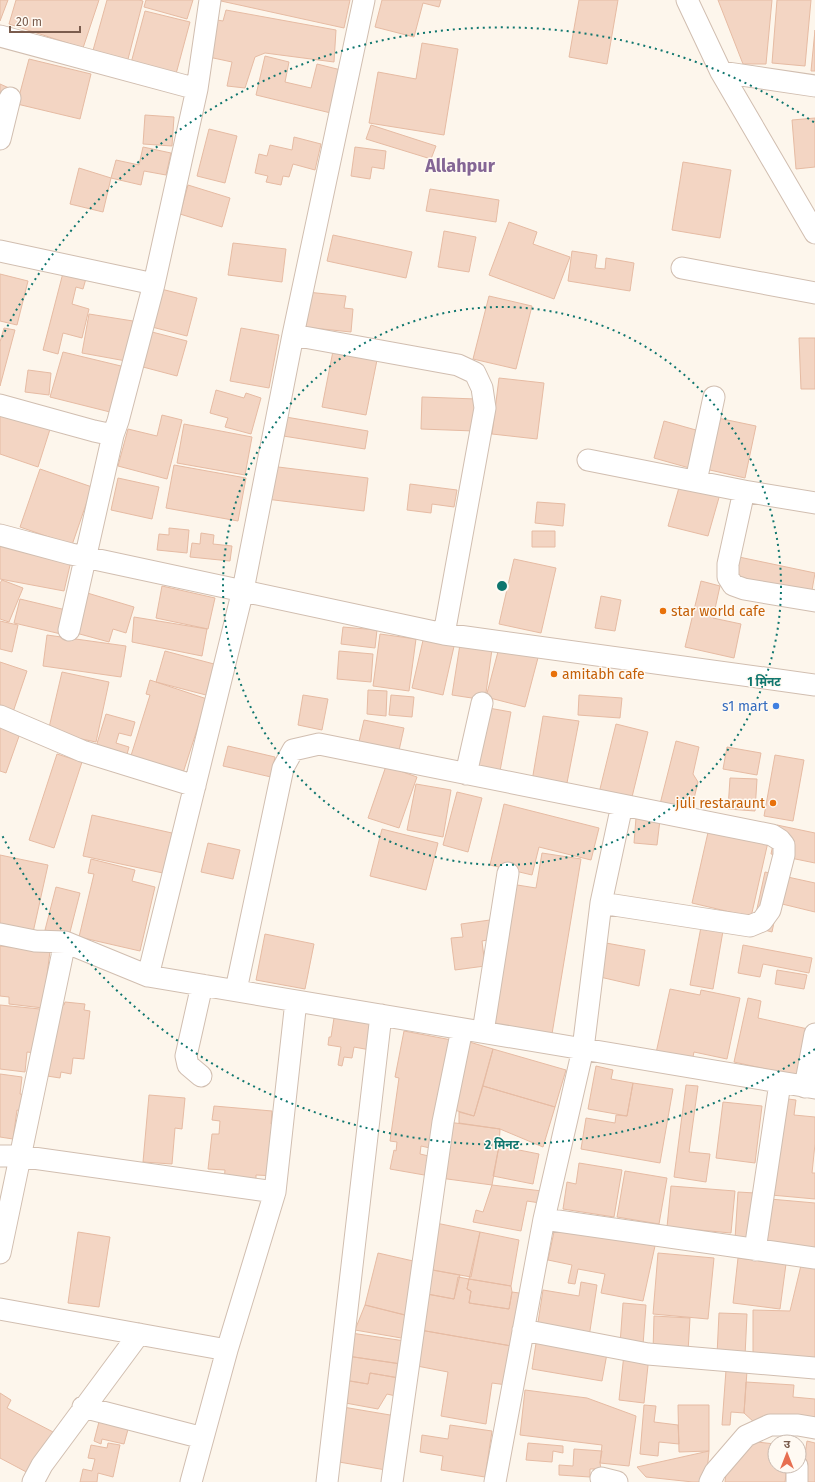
<svg xmlns="http://www.w3.org/2000/svg" width="815" height="1482" font-family="'Fira Sans','Noto Sans Devanagari',sans-serif">
<style>
.building{fill:#f3d5c3;stroke:#e6bba3}
.lines{fill:none;stroke-linecap:round;stroke-linejoin:round}
.minor-casing{stroke:#d1beb0;stroke-width:23}
.minor{stroke:#fff;stroke-width:21}
.ring{fill:none;stroke:#0f766e;stroke-width:2;stroke-dasharray:2 4}
.food-dot{fill:#e8710a;stroke:#fffaf3;stroke-width:1.5}
.shop-dot{fill:#3f7fe0;stroke:#fffaf3;stroke-width:1.5}
.labels{text-anchor:middle;stroke-width:3;stroke-linejoin:round;paint-order:stroke}
.food-label{font-size:14px;fill:#c56008;stroke:#fffaf3;text-anchor:start}
.shop-label{font-size:14px;fill:#366cbe;stroke:#fffaf3;text-anchor:end}
.district-label{font-size:18px;font-weight:bold;fill:#846695;stroke:#fffaf3}
.centre{fill:#0f766e;stroke:#fffaf3;stroke-width:2}
.ring-label{font-size:12px;text-anchor:middle;font-weight:bold;fill:#0f766e;stroke:#fffaf3;stroke-width:3;stroke-linejoin:round;paint-order:stroke}
</style>
<rect width="100%" height="100%" fill="#fdf6ec"/>
<path class="building" d="M0 0H8L0 21Z
M16 0H99L83 48 9 24Z
M107 0H139L143 1 127 63 92 54Z
M146 0H193L187 19 144 7Z
M221 0H350L344 28 221 1Z
M382 0H441L439 7 423 3 414 37 375 27Z
M579 0H618L607 64 569 57Z
M718 0H772L766 64H743Z
M777 0H811L805 66 772 63Z
M226 10 336 30 334 62 265 53 255 57 245 88 227 86 232 62 204 56 211 19 223 21Z
M145 11 190 22 176 74 131 63Z
M815 30V71H811Z
M422 43 458 49 444 135 369 123 378 72 416 79Z
M265 56 289 62 285 82 311 88 317 64 345 71 335 114 256 95Z
M29 59 91 74 80 119 17 104Z
M0 84 9 88 3 106 0 105Z
M145 115 174 117 172 146 143 144Z
M815 118V167L796 169 792 120Z
M371 125 436 146 431 159 366 139Z
M209 129 237 136 225 183 197 176Z
M294 137 321 144 315 170 293 164 289 177 283 176 281 185 266 182 268 176 255 173 259 154 267 156 270 145 292 150Z
M143 147 171 153 166 175 144 171 141 185 111 178 116 160 139 165Z
M355 147 386 151 384 169 372 167 370 179 351 176Z
M683 162 731 170 720 238 672 230Z
M79 168 111 178 103 212 70 204Z
M188 185 230 198 222 227 180 214Z
M430 189 499 200 496 222 426 211Z
M509 222 537 232 533 244 570 257 554 299 489 275Z
M444 231 476 237 469 272 438 267Z
M333 235 412 252 406 278 327 261Z
M233 243 286 249 282 282 228 275Z
M572 251 597 255 595 268 605 269 606 258 634 263 630 291 568 281Z
M64 269 87 275 83 289 76 287 72 304 89 309 82 338 63 333 58 354 43 350Z
M0 274 28 281 17 325 0 321Z
M157 288 197 298 187 336 148 326Z
M307 292 346 296 344 308 353 309 351 332 303 327Z
M489 296 532 306 516 369 473 359Z
M89 314 133 321 126 361 82 353Z
M4 328 15 330 0 386V342Z
M241 328 279 335 269 388 230 381Z
M152 332 187 341 177 376 143 367Z
M799 338H815V389H801Z
M333 351 377 360 366 415 322 407Z
M63 352 121 366 110 412 50 397Z
M28 370 51 373 49 395 25 392Z
M499 378 544 383 537 439 492 434Z
M216 390 244 398 246 393 261 398 251 434 225 427 228 418 210 413Z
M422 397 476 399 474 431 421 429Z
M0 406 52 423 38 467 0 454Z
M162 415 182 420 167 479 118 466 128 429 157 436Z
M280 416 368 431 365 449 277 435Z
M713 417 756 426 745 478 701 468Z
M664 421 703 432 693 469 654 458Z
M184 424 252 437 245 475 177 463Z
M174 465 246 478 238 521 166 508Z
M270 466 368 478 364 511 266 499Z
M40 469 92 487 72 545 20 527Z
M118 478 159 487 152 519 111 510Z
M410 484 457 490 454 507 432 504 431 513 407 510Z
M680 484 720 494 708 536 668 526Z
M537 502 565 504 563 526 535 523Z
M169 528 189 530 187 553 157 550 159 534 169 535Z
M532 531H555V547H532Z
M201 533 214 535 213 544 232 546 230 561 190 557 192 543 200 544Z
M0 535 74 548 64 591 0 579Z
M739 557 815 573 811 596 734 579Z
M514 559 556 568 541 633 499 624Z
M2 580 23 588 9 622 0 619V583Z
M701 581 720 586 713 618 741 624 734 658 685 647Z
M162 586 215 598 208 629 156 618Z
M84 592 134 607 126 633 113 629 109 642 76 633Z
M601 596 621 600 615 631 595 628Z
M20 599 66 610 61 634 14 623Z
M134 617 207 629 202 656 132 642Z
M0 621 18 625 12 652 0 649Z
M343 627 377 630 375 648 341 644Z
M380 634 416 639 409 691 373 686Z
M47 635 126 646 121 677 43 666Z
M424 636 455 642 443 695 412 688Z
M461 638 493 642 485 700 452 695Z
M500 644 539 654 525 707 486 697Z
M165 651 214 664 206 695 156 682Z
M339 651 373 654 371 682 337 679Z
M0 662 27 671 12 715 0 711Z
M62 672 109 682 96 742 48 732Z
M150 680 207 699 181 779 129 762 150 695 146 694Z
M368 690 387 691 386 716 367 714Z
M303 695 328 699 322 730 298 725Z
M391 695 414 697 412 717 389 715Z
M579 695 622 698 620 718 578 715Z
M483 707 511 712 500 771 472 765Z
M106 714 135 722 131 736 119 733 116 743 129 747 126 758 95 750Z
M543 716 579 721 566 788 532 781Z
M0 717 23 725 6 773 0 771Z
M364 720 404 728 398 755 358 746Z
M616 724 648 732 631 801 599 793Z
M676 741 699 747 693 774 698 782 691 811 660 804Z
M228 746 275 757 271 777 223 766Z
M727 747 761 753 757 775 723 769Z
M57 754 82 762 54 848 29 840Z
M775 755 804 760 793 821 764 816Z
M386 766 417 777 399 828 368 818Z
M730 778 757 779 755 811 728 809Z
M416 784 451 790 443 837 407 830Z
M457 792 482 798 468 852 443 845Z
M504 804 599 828 591 860 539 847 532 875 490 865Z
M92 815 172 833 163 873 83 856Z
M636 818 660 820 657 845 634 843Z
M777 825 815 833V863L771 854Z
M709 828 768 842 751 917 692 903Z
M382 829 438 843 426 890 370 876Z
M208 843 240 850 233 879 201 872Z
M542 853 581 859 552 1034 488 1024 511 884 536 888Z
M0 855 48 865 32 937 0 930Z
M91 859 135 870 132 881 155 887 140 951 79 937 94 874 88 873Z
M765 872 815 883V912L778 903 772 932 753 927Z
M56 887 80 893 69 936 45 930Z
M490 920 493 939 482 941 485 966 455 970 451 938 463 937 461 924Z
M701 927 723 931 713 989 690 985Z
M265 934 314 944 305 989 256 980Z
M606 943 645 950 639 986 600 977Z
M743 945 812 958 809 973 763 964 760 977 738 973Z
M0 946 50 951 43 1008 9 1004V997L0 996Z
M777 970 807 975 804 989 775 984Z
M670 989 700 995 701 990 740 998 727 1059 694 1052 692 1061 656 1053Z
M748 998 761 1001 758 1018 808 1029 798 1076 734 1062Z
M65 1002 85 1004 84 1010 90 1011 84 1059 73 1058 71 1074 61 1072 60 1078 47 1076 56 1004 64 1005Z
M0 1005 40 1009 35 1053 27 1052 25 1072 0 1069Z
M334 1018 385 1026 381 1052 354 1047 352 1058 344 1057 342 1066 338 1065 341 1047 328 1045 329 1037H331Z
M404 1031 457 1041 430 1148 421 1146 420 1154 433 1157 430 1176 390 1169 394 1150 396 1151 397 1142 390 1141 399 1078 395 1077Z
M466 1041 493 1049 474 1116 448 1108Z
M493 1049 566 1070 555 1107 483 1086Z
M596 1066 613 1070 611 1079 633 1083 627 1116 588 1109Z
M0 1074 22 1077 20 1094 27 1095 25 1112 17 1110 13 1139 0 1137Z
M633 1083 673 1089 660 1163 581 1149 586 1118 615 1123 616 1115 627 1116Z
M686 1085 698 1086 689 1152 710 1154 706 1182 674 1177Z
M483 1086 555 1107 543 1147 500 1129 459 1123V1112L474 1116Z
M149 1095 185 1098 182 1129 175 1128 172 1164 143 1162Z
M780 1098 796 1100 794 1115 815 1117V1144L812 1173H815V1199L771 1195Z
M723 1102 762 1106 755 1163 716 1158Z
M214 1106 272 1111 271 1124 281 1125 276 1176 256 1175V1183L224 1181 225 1170 208 1169 212 1134H219L220 1121 212 1120Z
M448 1122 500 1129 499 1146 492 1185 440 1178Z
M499 1146 539 1154 533 1184 493 1176Z
M579 1163 622 1170 614 1217 563 1209 567 1182 576 1184Z
M625 1171 667 1178 659 1224 617 1217Z
M492 1185 542 1191 540 1203 527 1201 521 1231 473 1222 476 1210 483 1212Z
M671 1186 735 1191 731 1233 667 1227Z
M738 1192 755 1193 753 1239H735Z
M770 1199 815 1203V1249L765 1243Z
M436 1223 480 1232 471 1277 427 1269Z
M555 1227 655 1246 643 1301 601 1293 605 1274 578 1269 575 1284 568 1283 572 1265 548 1260Z
M78 1232 110 1237 99 1307 68 1303Z
M480 1232 519 1240 511 1286 469 1279Z
M378 1253 422 1263 409 1316 365 1305Z
M658 1253 714 1258 708 1319 653 1314Z
M803 1257 815 1260V1362H753V1310L790 1311Z
M738 1258 786 1264 780 1309 733 1303Z
M427 1269 460 1275 454 1299 427 1294Z
M458 1277 469 1279 467 1289 471 1291 469 1303 509 1309 512 1292 526 1294 517 1347 420 1330 427 1294 454 1299Z
M469 1279 511 1286 512 1292 509 1309 469 1303 471 1291 467 1289Z
M581 1282 597 1285 589 1337 537 1329 543 1290 579 1296Z
M623 1303 646 1305 643 1345 620 1344Z
M365 1305 409 1316 407 1339 355 1330Z
M719 1313 747 1314 745 1356 717 1355Z
M654 1316 690 1318 688 1352 653 1351Z
M420 1330 517 1347 507 1385 492 1383 486 1424 441 1416 448 1372 417 1366Z
M351 1333 405 1341 401 1364 347 1356Z
M537 1337 608 1348 602 1381 532 1369Z
M624 1354 649 1356 644 1403 619 1400Z
M347 1356 401 1364 399 1378 370 1373 368 1384 344 1380Z
M726 1370 747 1371 744 1413 731 1412 730 1425H722Z
M370 1373 399 1378 400 1397 387 1394 378 1409 340 1402 344 1380 368 1384Z
M746 1382 794 1385 793 1397 815 1399V1423H755L744 1413Z
M525 1390 587 1398 636 1416 629 1466 600 1463 602 1445 520 1435Z
M0 1393 11 1400 7 1408 55 1433 32 1475 0 1458Z
M644 1405 656 1406 654 1422 678 1425 679 1444 659 1442 658 1456 640 1454Z
M678 1405H709V1451L679 1452Z
M343 1407 396 1416 386 1470 333 1461Z
M101 1414 130 1422 124 1444 102 1439 101 1444 94 1441Z
M450 1425 492 1431 485 1477 441 1470 443 1456 420 1452 422 1435 448 1439Z
M748 1441 775 1444V1466H787L785 1482H725L727 1465Z
M807 1441 815 1443V1482H801Z
M108 1443 120 1445 113 1477 98 1473 97 1482H80L83 1469 92 1471 95 1459 88 1458 91 1445 107 1448Z
M528 1443 563 1446V1453L553 1451 552 1462 526 1460Z
M574 1449 602 1451 600 1463 601 1469H590V1477L559 1475V1465L573 1466Z
M709 1451 706 1482H693L646 1477 637 1467Z"/>
<g class="lines">
<g class="minor-casing">
<path id="minor" d="M687 0 721 72 815 233
M0 36 197 89
M721 72 815 86
M0 139 10 98
M0 251 154 284
M682 268 815 293
M293 335 458 365 475 373 482 388 485 408 444 634
M0 405 94 431 113 435
M588 460 744 491 815 503
M696 481 714 397
M744 491 728 564V577L733 585 744 589 815 601
M0 535 71 554 444 634 815 685
M69 630 113 435 118 421 154 284 197 89 210 0
M0 716 82 751 195 786
M466 774 482 703
M0 934 35 941 65 942 148 976 815 1088
M148 976 243 590 293 335 364 0
M236 990 283 768 293 750 319 744 772 835 780 840 784 845V855L770 910 762 921 750 926 601 903
M483 1032 508 873
M201 1076 188 1065 186 1056 202 985
M805 1087 815 1034
M0 1156H19L275 1192
M544 1219 815 1258
M755 1250 780 1083
M0 1253C21 1149 44 1046 65 942
M0 1309 227 1350
M523 1330 648 1354 815 1368
M83 1407 203 1438
M601 1478 617 1482
M33 1482 42 1465 139 1334
M191 1482 227 1350 275 1192 296 1001
M327 1482 381 1015
M392 1482 443 1122 462 1029
M495 1482 544 1219 583 1049 601 903 622 805
M710 1482 715 1472 746 1436 770 1425H798L815 1428
M797 1482V1466"/>
</g>
<use href="#minor" class="minor"/>
</g>
<g class="ring">
<circle cx="502" cy="586" r="279"/>
<path d="M815 1049A559 559 0 0 1 2 835M2 337A559 559 0 0 1 815 123"/>
</g>
<g class="food-dot">
<circle cx="663" cy="611" r="4"/>
<circle cx="554" cy="674" r="4"/>
<circle cx="773" cy="803" r="4"/>
</g>
<circle class="shop-dot" cx="776" cy="706" r="4"/>
<g class="labels">
<g class="food-label">
<text x="671" y="616">star world cafe</text>
<text x="562" y="679">amitabh cafe</text>
<text x="765" y="808" text-anchor="end">juli restaraunt</text>
</g>
<g class="shop-label">
<text x="768" y="711">s1 mart</text>
</g>
<g class="district-label">
<text x="460" y="172">Allahpur</text>
</g>
</g>
<circle cx="502" cy="586" r="6" class="centre"/>
<g class="ring-label">
<text x="764" y="686">1 मिनट</text>
<text x="502" y="1149">2 मिनट</text>
</g>
<g transform="translate(787 1454)"><circle r="19" fill="#fffaf3" stroke="#cabbb1"/>
<path d="M0-3L7 15L0 10L-7 15Z" fill="#e76f51"/>
<text y="-6" font-size="11" font-weight="bold" text-anchor="middle" fill="#7a5c4d">उ</text>
</g>
<path d="M10 26v6h70v-6" fill="none" stroke="#7a5c4d" stroke-width="2"/>
<text x="16" y="26" font-size="12" fill="#7a5c4d" stroke="#fffaf3" stroke-width="3" paint-order="stroke">20 m</text>
</svg>
